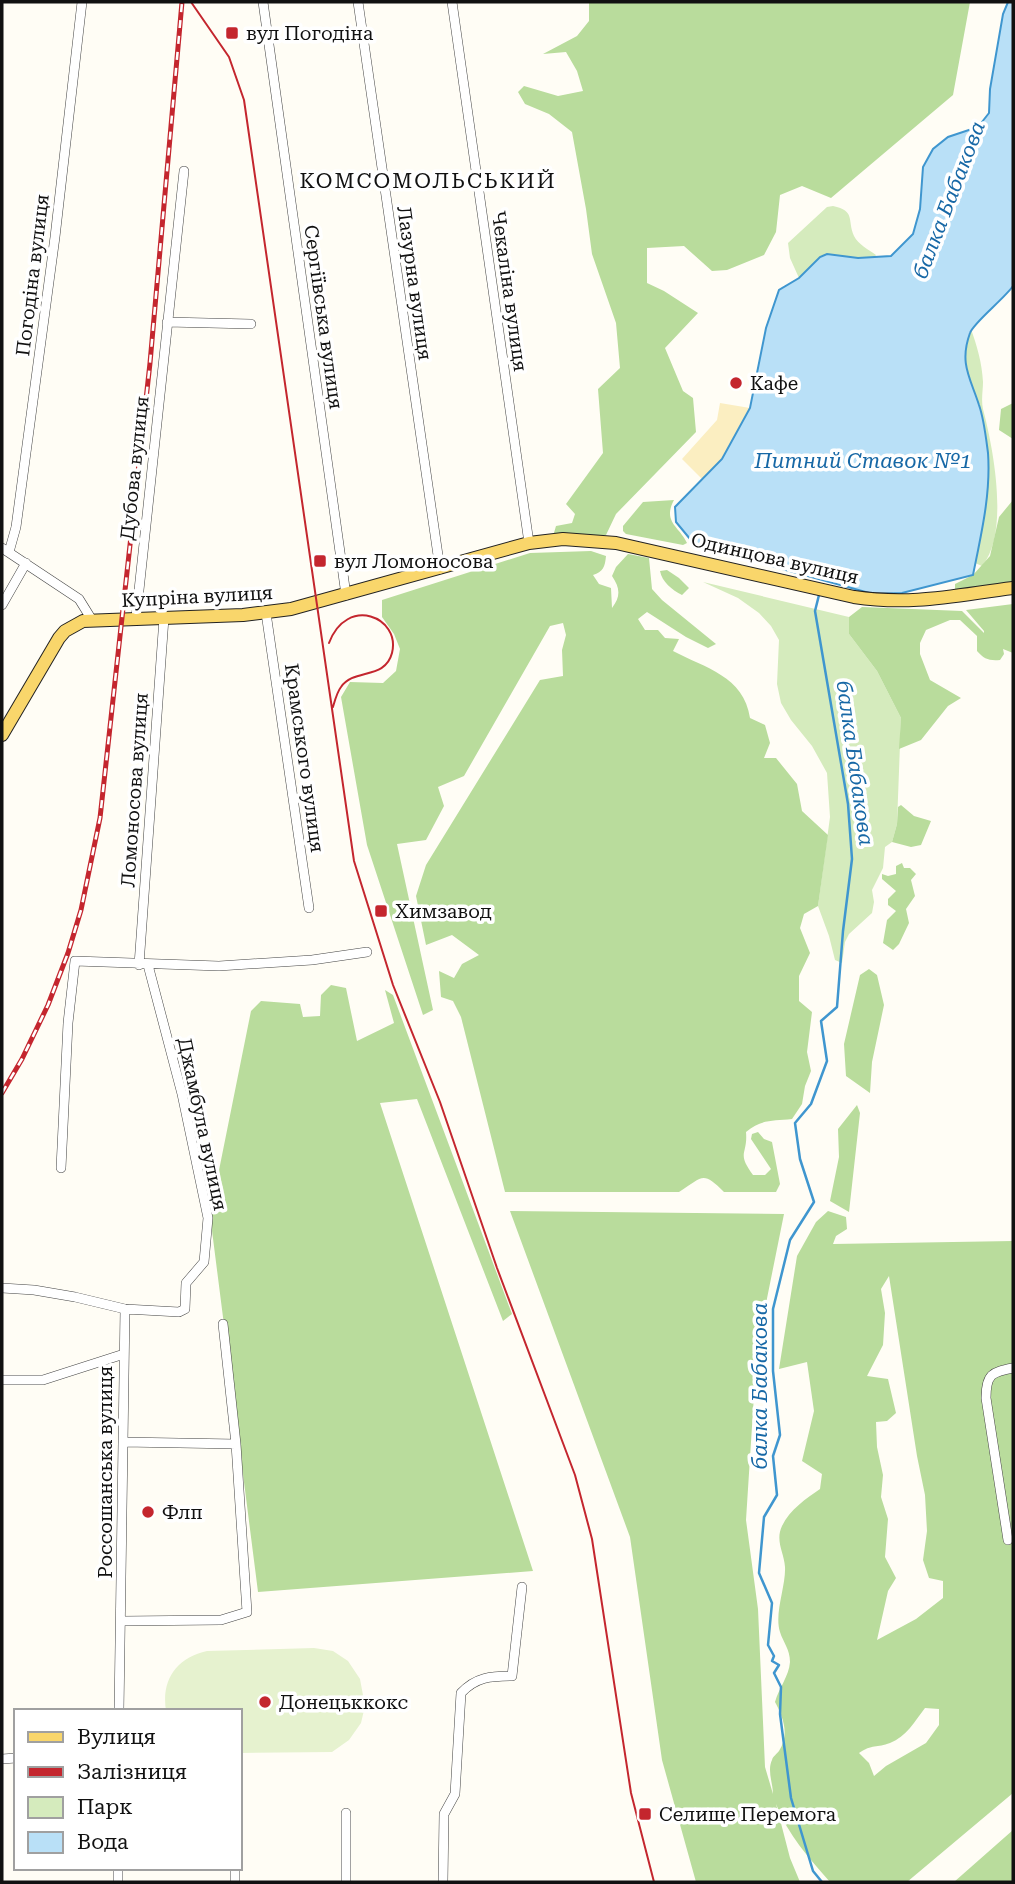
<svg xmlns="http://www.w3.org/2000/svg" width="1015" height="1884" font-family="'Roboto Serif',serif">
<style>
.green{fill:#d5ebbd}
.forest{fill:#b9dc9c;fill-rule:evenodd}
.sand{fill:#fbeec1}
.pitch{fill:#e6f2cf}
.water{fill:#b9e0f7;stroke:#3f96cf;stroke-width:2}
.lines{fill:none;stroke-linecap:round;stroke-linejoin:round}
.stream{stroke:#3f96cf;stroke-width:2.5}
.minor-casing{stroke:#444;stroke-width:10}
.major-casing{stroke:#222;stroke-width:14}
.minor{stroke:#fff;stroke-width:9}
.major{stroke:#f9d66b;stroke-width:12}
.tram{stroke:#c4262e;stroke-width:2}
.rail-casing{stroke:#c4262e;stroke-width:5}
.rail{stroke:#fff;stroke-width:2.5;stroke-dasharray:8;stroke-linecap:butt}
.poi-dot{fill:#c4262e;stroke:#fff;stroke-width:2.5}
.labels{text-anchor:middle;stroke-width:7;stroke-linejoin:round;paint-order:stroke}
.poi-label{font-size:19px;fill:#111;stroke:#fff;text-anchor:start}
.street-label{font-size:19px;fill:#111;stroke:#fff}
.neighbourhood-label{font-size:21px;letter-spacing:2px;fill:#111;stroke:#fff}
.water-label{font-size:21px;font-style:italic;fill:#1768a6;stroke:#fff}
</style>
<rect width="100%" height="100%" fill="#fffdf5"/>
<path class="green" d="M833 206C856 211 847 220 854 236 858 244 869 250 876 255L871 261 799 278 790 258 788 243 827 207Z
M971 329C977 346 982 363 983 382 983 390 981 400 983 409 993 447 1010 533 982 566L975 563 953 345Z
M703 582 849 617V634L877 671 901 718 897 824 892 842 885 847 883 868 872 890 874 902 872 913 849 934 845 942 842 963 835 960 829 936 818 906 830 817 827 773 812 746 791 720 781 703 777 684 779 640 771 626 759 613 738 598Z"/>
<path class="forest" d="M589 2H970L953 95 831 198 802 186 780 195 776 232 764 255 727 270 712 271 684 246 647 248V283L664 291 698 313 665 348 683 391 693 398 696 432 616 514 606 535 553 536 556 526 572 523 575 514 566 504 603 453 598 389 620 368 616 323 592 254 586 209 572 132 549 114 525 104 518 92 524 86 558 96 583 91 577 71 566 52 543 54 577 36 589 21Z
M1013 403V439L999 430 1001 409Z
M674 500C662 522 680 527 687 543L683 545 626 534 623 531V526L643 502Z
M1013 500V585L955 593V584L973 575 990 556 999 517Z
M591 551 606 556C605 567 603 572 593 575L599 584 611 588 612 608C621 596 620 588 612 576L616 567 628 554 649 558 652 589 662 600 716 644 708 648 686 637 647 612 638 619 645 630H658L665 638 679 639 673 651C705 668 744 676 750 718L765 725 770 743 764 758H776L797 784 802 811 828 835 818 906 804 914 800 928 810 953 799 976V1001L812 1012 807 1052 811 1071 805 1086 802 1104 792 1119C773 1121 761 1119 746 1132 748 1155 736 1152 753 1175H765L771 1169 751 1139 752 1134 758 1132 764 1139 772 1142 780 1184 776 1192H724C702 1170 703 1177 679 1192H505L461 1017 453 1001 441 997 439 971 454 978 462 964 479 955 452 935 426 945 416 896 426 865 540 680 563 676 562 650 566 635 563 623 550 626 464 776 438 787 444 806 426 840 397 844 433 1010 423 1015 367 845 341 697 350 682 383 683 396 671 400 649 394 634 382 617V600L530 553Z
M667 570 679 578 689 588 682 595C672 590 662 582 660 571Z
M1013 604V653L1003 649 1004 654 1000 660C989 661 984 659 977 651V636L960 620H950L926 630 920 643V654L930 680 961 698 948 706 921 740 899 749 901 718 877 671 849 634V617L862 607 962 611 984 633V631L966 610Z
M901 805 914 816 931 821 921 845 911 847 892 842 897 824 898 807Z
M902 863 904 868H910L916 874 911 880 915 896 906 909 909 923 899 944 893 950 883 943 887 920 896 911 888 905V899L896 891 882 879V874L888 876 896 874V866Z
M869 969 877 975 884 1005 872 1062 870 1093 846 1076 844 1044 860 975Z
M331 985 346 988 357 1041 394 1023 385 990 393 995 512 1314 503 1321 417 1099 380 1103 533 1571 258 1592 210 1215 251 1011 261 1001 300 1004 303 1017 320 1016 321 995Z
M857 1105 860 1113 849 1212 830 1201 839 1157 838 1129Z
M510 1211 784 1214 757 1348 746 1520 758 1609 765 1767 773 1794C773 1784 767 1770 772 1760 773 1756 777 1754 779 1751 790 1734 783 1717 775 1702 779 1688 789 1676 790 1662 790 1649 783 1642 780 1632 774 1614 786 1586 785 1567 784 1552 775 1541 782 1526 790 1509 806 1499 820 1489L822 1474 802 1461 814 1411 807 1362 779 1369 797 1256 816 1222 828 1211 846 1217 847 1229 836 1236 833 1244 1013 1241V1793L907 1882H830C809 1858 788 1835 776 1804L790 1858 800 1882H696L662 1760 630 1537ZM889 1276 917 1456 925 1495 927 1531 923 1560 929 1578 943 1581V1598L916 1619 877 1640 888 1591 896 1578 885 1557 888 1519 881 1497 883 1475 877 1447 876 1422 887 1421 896 1413 888 1379 867 1376 883 1345 885 1313 881 1289ZM925 1708 939 1709V1725L926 1743 886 1766 874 1776 869 1763 859 1753C872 1744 877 1748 890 1743 906 1737 915 1721 925 1708Z
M1013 1830V1882H954Z"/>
<path class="sand" d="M720 403 750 408 722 459 702 479 682 459 717 420Z"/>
<path class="pitch" d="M314 1648 333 1651 348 1661 360 1679 365 1706 361 1723 349 1740 332 1752 240 1753V1711H166C161 1679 177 1658 207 1651Z"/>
<path class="water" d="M1008 2H1013V286C1004 299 973 323 970 333 959 363 970 377 979 405 984 419 986 438 988 453 991 494 981 535 973 575L902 593 873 594 695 545 676 522 675 507 722 459 750 408 766 328 779 290 799 278 820 257 827 254 858 258 891 256 913 234 920 209 923 167 933 149 948 137 978 127 989 113 990 89 1003 14Z"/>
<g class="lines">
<path class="stream" d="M819 595 815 611 848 804 852 859 843 931 837 1007 821 1021 827 1061 811 1104 795 1123 800 1159 814 1202 790 1240 773 1309V1371L780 1435 773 1456 777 1495 764 1517 759 1573 772 1603 768 1645 774 1656 772 1661 779 1665 774 1673 781 1687 780 1714 791 1798 813 1871 822 1882"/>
<g class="minor-casing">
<path id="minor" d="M263 2 346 595
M358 2 440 569
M452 2 529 543
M167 322 251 324
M2 548 79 599 92 620
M9 552 16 527 55 237 82 2
M2 605 26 563
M266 613 309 908
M136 618 184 171
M139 965 164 618
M61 1168 68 1023 75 961 219 966 312 960 367 952
M2 1288 34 1290 75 1297 125 1309 179 1312 185 1309 186 1283 204 1262 208 1218 182 1094 148 965
M2 1380H43L124 1354
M123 1442 236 1444
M1008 1540 986 1398C986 1374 992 1372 1013 1368
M122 1621 221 1620 247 1612 236 1444 223 1324
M119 1711 125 1309
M2 1759 16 1758
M346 1813V1882
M118 1882V1868
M235 1882V1868
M443 1882 444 1814 455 1794 461 1693C476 1677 491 1676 512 1676L522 1587"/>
</g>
<g class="major-casing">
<path id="major" d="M2 735 59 638 65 631 83 621 243 615 291 609 529 543 563 539 616 543 854 597C913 606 956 595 1013 588"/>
</g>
<use href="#minor" class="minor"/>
<use href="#major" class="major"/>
<path class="tram" d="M191 2 229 57 244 100 354 861 393 985 440 1102 497 1268 575 1475 592 1539 631 1793 654 1882
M329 643C347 595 401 617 392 653 385 680 354 668 341 687 337 692 335 700 333 707"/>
<g class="rail-casing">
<path id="rail" d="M2 1093 22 1059 48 1005 68 953 81 910 100 818 150 363 182 2"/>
</g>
<use href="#rail" class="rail"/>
</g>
<g class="poi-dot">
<rect x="225" y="26" width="14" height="14" rx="3.5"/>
<circle cx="736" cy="383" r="7"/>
<rect x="313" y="554" width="14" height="14" rx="3.5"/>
<rect x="374" y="904" width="14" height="14" rx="3.5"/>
<circle cx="148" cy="1512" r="7"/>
<circle cx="265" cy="1702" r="7"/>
<rect x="638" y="1807" width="14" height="14" rx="3.5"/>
</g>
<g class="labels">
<g class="poi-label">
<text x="246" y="40">вул Погодіна</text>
<text x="750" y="390">Кафе</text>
<text x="334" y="568">вул Ломоносова</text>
<text x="395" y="918">Химзавод</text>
<text x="162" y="1519">Флп</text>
<text x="279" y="1709">Донецьккокс</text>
<text x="659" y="1821">Селище Перемога</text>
</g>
<g class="street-label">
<text transform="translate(32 275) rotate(-83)" y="7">Погодіна вулиця</text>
<text transform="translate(415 283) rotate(82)" y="7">Лазурна вулиця</text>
<text transform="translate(510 291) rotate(82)" y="7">Чекаліна вулиця</text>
<text transform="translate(324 317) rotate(82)" y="7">Сергіївська вулиця</text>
<text transform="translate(134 468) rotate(-84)" y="7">Дубова вулиця</text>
<text transform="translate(775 558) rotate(13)" y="7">Одинцова вулиця</text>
<text transform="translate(197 596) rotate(-3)" y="7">Купріна вулиця</text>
<text transform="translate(305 758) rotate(82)" y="7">Крамського вулиця</text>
<text transform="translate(134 790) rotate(-86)" y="7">Ломоносова вулиця</text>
<text transform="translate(203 1124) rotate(78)" y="7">Джамбула вулиця</text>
<text transform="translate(105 1472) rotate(-90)" y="7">Россошанська вулиця</text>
</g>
<g class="neighbourhood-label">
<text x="428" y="188">КОМСОМОЛЬСЬКИЙ</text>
</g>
<g class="water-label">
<text transform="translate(949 200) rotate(-69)" y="7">балка Бабакова</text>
<text x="863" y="468">Питний Ставок №1</text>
<text transform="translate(855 763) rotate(82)" y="7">балка Бабакова</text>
<text transform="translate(760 1386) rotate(-90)" y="7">балка Бабакова</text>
</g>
</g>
<rect width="1015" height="1884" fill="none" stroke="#111111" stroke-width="7"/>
<rect x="14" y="1709" width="228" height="161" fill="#ffffff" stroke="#a0a0a0" stroke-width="2"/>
<rect x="28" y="1732" width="35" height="10" fill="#f9d66b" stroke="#a0a0a0" stroke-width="2"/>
<text x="77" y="1744" font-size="21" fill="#111111">Вулиця</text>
<rect x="28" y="1767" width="35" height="10" fill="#c4262e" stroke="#a0a0a0" stroke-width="2"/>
<text x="77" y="1779" font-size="21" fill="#111111">Залізниця</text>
<rect x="28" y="1797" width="35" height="21" fill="#d5ebbd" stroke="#a0a0a0" stroke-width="2"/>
<text x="77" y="1814" font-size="21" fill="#111111">Парк</text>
<rect x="28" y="1832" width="35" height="21" fill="#b9e0f7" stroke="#a0a0a0" stroke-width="2"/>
<text x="77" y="1849" font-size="21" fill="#111111">Вода</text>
</svg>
